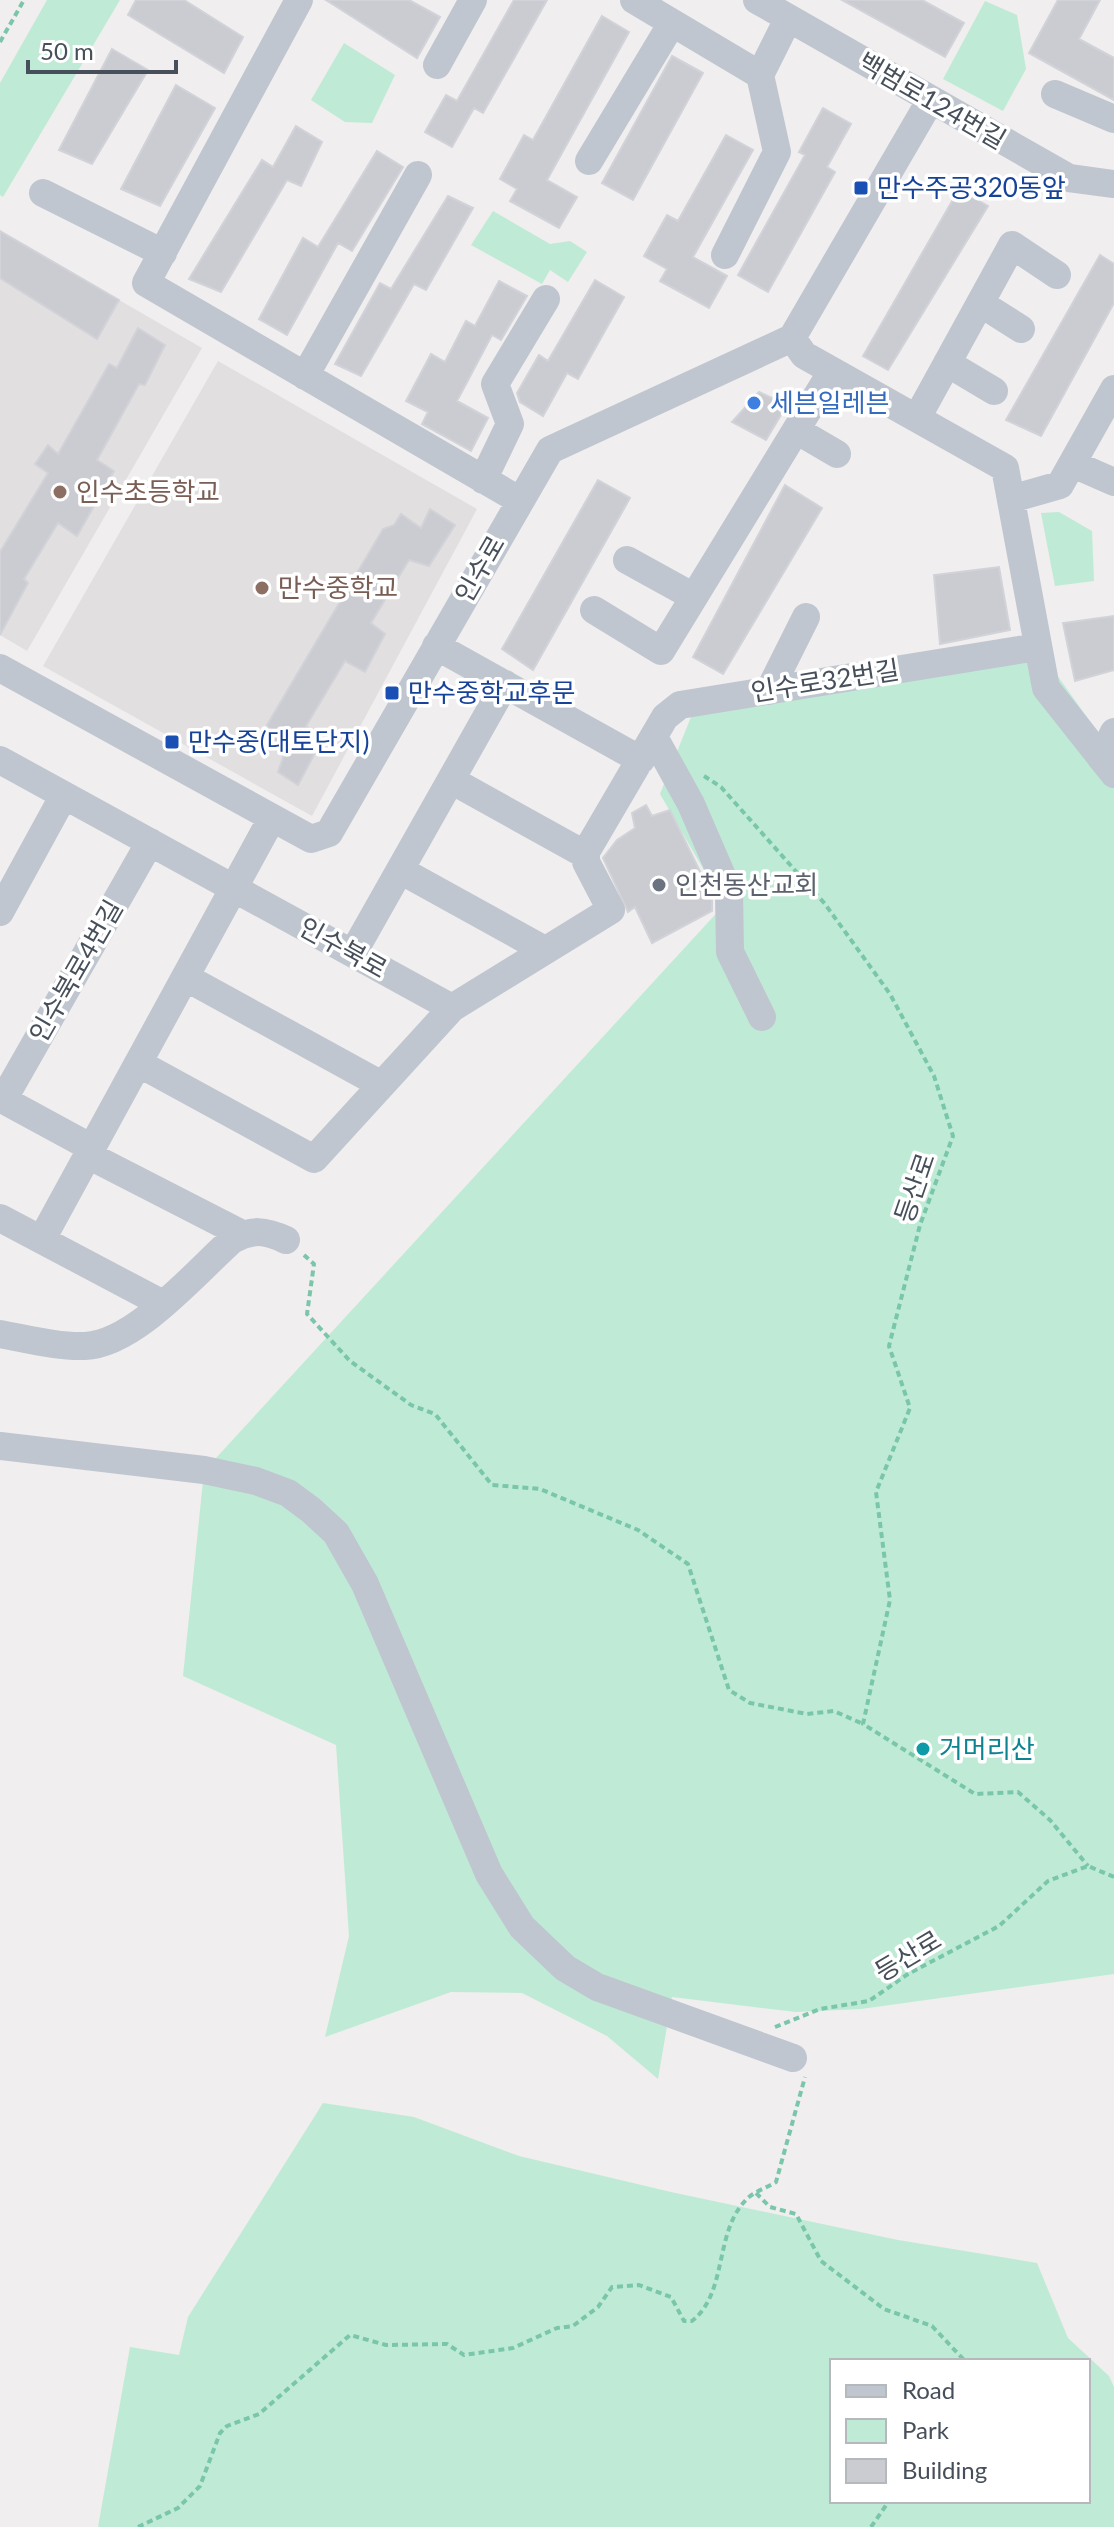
<svg xmlns="http://www.w3.org/2000/svg" width="1114" height="2527" font-family="Lato,'Noto Sans KR',sans-serif">
<style>
.education{fill:#e1dfdf}
.green{fill:#bfebd6;fill-rule:evenodd}
.building{fill:#cbccd2;stroke:#d2d3d9;stroke-width:2}
.lines{fill:none;stroke-linecap:round;stroke-linejoin:round}
.path{stroke:#7ac6aa;stroke-width:4;stroke-dasharray:6 4;stroke-linecap:butt}
.minor{stroke:#bfc6cf;stroke-width:28}
.transit-dot{fill:#1a4fb4;stroke:#fff;stroke-width:3}
.shop-dot{fill:#3f7fe0;stroke:#fff;stroke-width:3}
.education-dot{fill:#8d6e63;stroke:#fff;stroke-width:3}
.worship-dot{fill:#6b7280;stroke:#fff;stroke-width:3}
.culture-dot{fill:#0f9aa8;stroke:#fff;stroke-width:3}
.labels{text-anchor:middle;stroke-width:7;stroke-linejoin:round;paint-order:stroke}
.street-label{font-size:26px;fill:#474f5a;stroke:#fff}
.transit-label{font-size:26px;fill:#164399;stroke:#fff;text-anchor:start}
.shop-label{font-size:26px;fill:#366cbe;stroke:#fff;text-anchor:start}
.education-label{font-size:26px;fill:#785e54;stroke:#fff;text-anchor:start}
.worship-label{font-size:26px;fill:#5b616d;stroke:#fff;text-anchor:start}
.culture-label{font-size:26px;fill:#0d838f;stroke:#fff;text-anchor:start}
</style>
<rect width="100%" height="100%" fill="#f0eeee"/>
<path class="education" d="M0 231 202 348 27 651 0 635Z
M218 361 477 509 312 816 43 666Z"/>
<path class="green" d="M47 0H120L3 197 0 195V83Z
M985 1 1017 15 1026 69 1003 111 943 79Z
M344 43 395 75 372 123 345 122 311 100Z
M493 211 550 244 570 241 587 252 568 282 550 270 542 284 471 245Z
M1059 512 1092 531 1094 581 1055 586 1041 513Z
M1037 647 1114 755V1974L861 2009 796 2012 672 1997 658 2079 607 2036 522 1993 451 1992 325 2037 349 1936 336 1745 183 1676 204 1471 724 905 660 794 697 702Z
M323 2103 414 2117 519 2156 671 2192 898 2240 1037 2263 1068 2338 1109 2376 1114 2387V2527H98L130 2347 179 2355 188 2317ZM832 2361H1088V2501H832Z"/>
<path class="building" d="M136 0H184L243 37 224 73 128 15Z
M326 0H409L440 17 417 58Z
M514 0H547L483 113 474 108 452 147 425 132 446 95 457 101Z
M842 0H922L964 23 945 57Z
M1058 0H1100L1079 39 1114 58V100L1029 53Z
M602 16 629 32 547 180 577 197 559 228 510 201 517 189 500 179 524 135 533 140Z
M112 49 148 70 92 164 59 150Z
M672 56 703 73 633 200 602 183Z
M176 85 215 108 160 206 121 189Z
M823 108 851 124 827 167 835 172 768 292 738 275 805 155 799 152Z
M296 126 322 142 301 186 287 180 221 292 189 279 262 160 273 167Z
M726 135 753 150 693 257 727 276 709 308 660 281 667 269 644 256 667 215 678 221Z
M377 151 403 167 352 251 338 243 287 335 259 319 303 238 318 247Z
M959 189 988 206 888 370 863 356Z
M448 196 473 208 426 290 414 284 361 376 335 364 380 283 391 289Z
M0 231 119 300 97 339 0 278Z
M1100 255 1114 264V303L1041 436 1006 420Z
M595 280 624 297 578 379 567 373 543 416 520 402 517 393 539 355 548 361Z
M499 281 527 296 501 340 492 335 457 401 488 418 471 451 422 424 428 412 406 401 431 354 445 362 466 321 475 326Z
M138 328 165 345 145 385 139 384 97 460 114 471 77 536 58 523 24 579 28 583 0 635V552L48 473 35 464 48 445 58 454 109 364 117 368Z
M759 392 787 405 766 440 732 422Z
M598 480 630 498 533 670 502 649Z
M785 485 822 508 723 674 693 657Z
M430 509 455 525 429 566 409 560 371 623 385 634 365 672 345 661 306 726 323 738 298 785 278 772 286 749 269 740 272 732 267 725 383 529 394 525 401 514 421 528Z
M999 567 1010 630 940 644 934 575Z
M1114 616V670L1075 681 1063 623Z
M646 805 652 816 670 810 712 896V911L652 943 635 907 628 912 603 858 617 840 635 828 632 813Z"/>
<g class="lines">
<path class="path" d="M0 42 24 0
M704 776 721 787 825 904 890 994 934 1076 953 1136 920 1225 889 1346 910 1408 876 1492 890 1600 863 1724 975 1794 1018 1792 1050 1820 1088 1866
M304 1255 314 1264 307 1314 350 1361 411 1405 435 1414 492 1485 540 1489 638 1530 688 1564 729 1690 750 1703 807 1714 834 1711 863 1724
M775 2027 820 2009 869 2001 908 1974 999 1926 1048 1881 1088 1866 1114 1877
M756 2193 770 2207 796 2214 821 2261 884 2309 932 2326 965 2361
M138 2527 178 2508 200 2486 220 2433 227 2426 259 2414 350 2335 386 2345 447 2344 464 2355 513 2348 557 2328 573 2326 598 2307 612 2287 639 2285 671 2297 684 2321H692C729 2292 713 2229 749 2197 756 2191 768 2187 776 2182L805 2077
M871 2527 889 2501"/>
<path class="minor" d="M299 0 146 283 519 500
M634 0 760 75
M757 0 1069 178 1114 184
M437 65 473 0
M1055 94 1114 119
M589 161 672 23
M43 193 163 253
M725 255 777 152 760 75 788 19
M980 303 1021 329
M792 338 804 355 1005 468 1046 688 1114 774
M947 363 994 391
M305 376 418 175
M917 418 1012 245 1057 275
M796 430 837 454
M1073 464 1114 482
M483 480 510 424 495 384 546 299
M1011 499 1060 485 1114 389
M627 560 694 597
M594 610 661 651 832 371
M436 646 641 760
M0 668 311 839 329 833 550 450 792 338 930 101
M769 691 806 617
M654 737 691 804 729 892 730 952 762 1017
M1101 758 1114 732
M0 760 452 1008
M451 780 586 855
M400 870 543 949
M0 912 64 795
M353 953 505 684
M185 977 380 1084
M138 1063 314 1159 452 1008 611 910 586 862V852L665 717 680 705 1037 647
M0 1098 92 1148
M3 1100 150 842
M88 1155 242 1234
M0 1218 161 1303
M42 1239 272 818
M0 1334C28 1339 57 1347 85 1346 135 1344 195 1273 232 1240 252 1229 265 1230 286 1240
M0 1446 204 1470 256 1481 288 1493 311 1510 336 1533 365 1584 489 1874 522 1927 565 1968 597 1987 793 2058"/>
</g>
<g class="transit-dot">
<rect x="853" y="180" width="16" height="16" rx="4"/>
<rect x="384" y="685" width="16" height="16" rx="4"/>
<rect x="164" y="734" width="16" height="16" rx="4"/>
</g>
<circle class="shop-dot" cx="754" cy="403" r="8"/>
<g class="education-dot">
<circle cx="60" cy="492" r="8"/>
<circle cx="262" cy="588" r="8"/>
</g>
<circle class="worship-dot" cx="659" cy="885" r="8"/>
<circle class="culture-dot" cx="923" cy="1749" r="8"/>
<g class="labels">
<g class="street-label">
<text transform="translate(932 101) rotate(30)" y="9">백범로124번길</text>
<text transform="translate(480 569) rotate(-60)" y="9">인수로</text>
<text transform="translate(825 681) rotate(-9)" y="9">인수로32번길</text>
<text transform="translate(343 948) rotate(29)" y="9">인수북로</text>
<text transform="translate(76 971) rotate(-60)" y="9">인수북로4번길</text>
<text transform="translate(915 1188) rotate(-71)" y="9">등산로</text>
<text transform="translate(908 1956) rotate(-31)" y="9">등산로</text>
</g>
<g class="transit-label">
<text x="877" y="197">만수주공320동앞</text>
<text x="408" y="702">만수중학교후문</text>
<text x="188" y="751">만수중(대토단지)</text>
</g>
<g class="shop-label">
<text x="770" y="412">세븐일레븐</text>
</g>
<g class="education-label">
<text x="76" y="501">인수초등학교</text>
<text x="278" y="597">만수중학교</text>
</g>
<g class="worship-label">
<text x="675" y="894">인천동산교회</text>
</g>
<g class="culture-label">
<text x="939" y="1758">거머리산</text>
</g>
</g>
<rect x="830" y="2359" width="260" height="144" fill="#ffffff" stroke="#b5b9bd" stroke-width="2"/>
<rect x="846" y="2385" width="40" height="12" fill="#bfc6cf" stroke="#b5b9bd" stroke-width="2"/>
<text x="902" y="2399" font-size="24" fill="#474f5a">Road</text>
<rect x="846" y="2419" width="40" height="24" fill="#bfebd6" stroke="#b5b9bd" stroke-width="2"/>
<text x="902" y="2439" font-size="24" fill="#474f5a">Park</text>
<rect x="846" y="2459" width="40" height="24" fill="#cbccd2" stroke="#b5b9bd" stroke-width="2"/>
<text x="902" y="2479" font-size="24" fill="#474f5a">Building</text>
<path d="M28 60v12h148v-12" fill="none" stroke="#474f5a" stroke-width="4"/>
<text x="40" y="60" font-size="24" fill="#474f5a" stroke="#ffffff" stroke-width="6" paint-order="stroke">50 m</text>
</svg>
